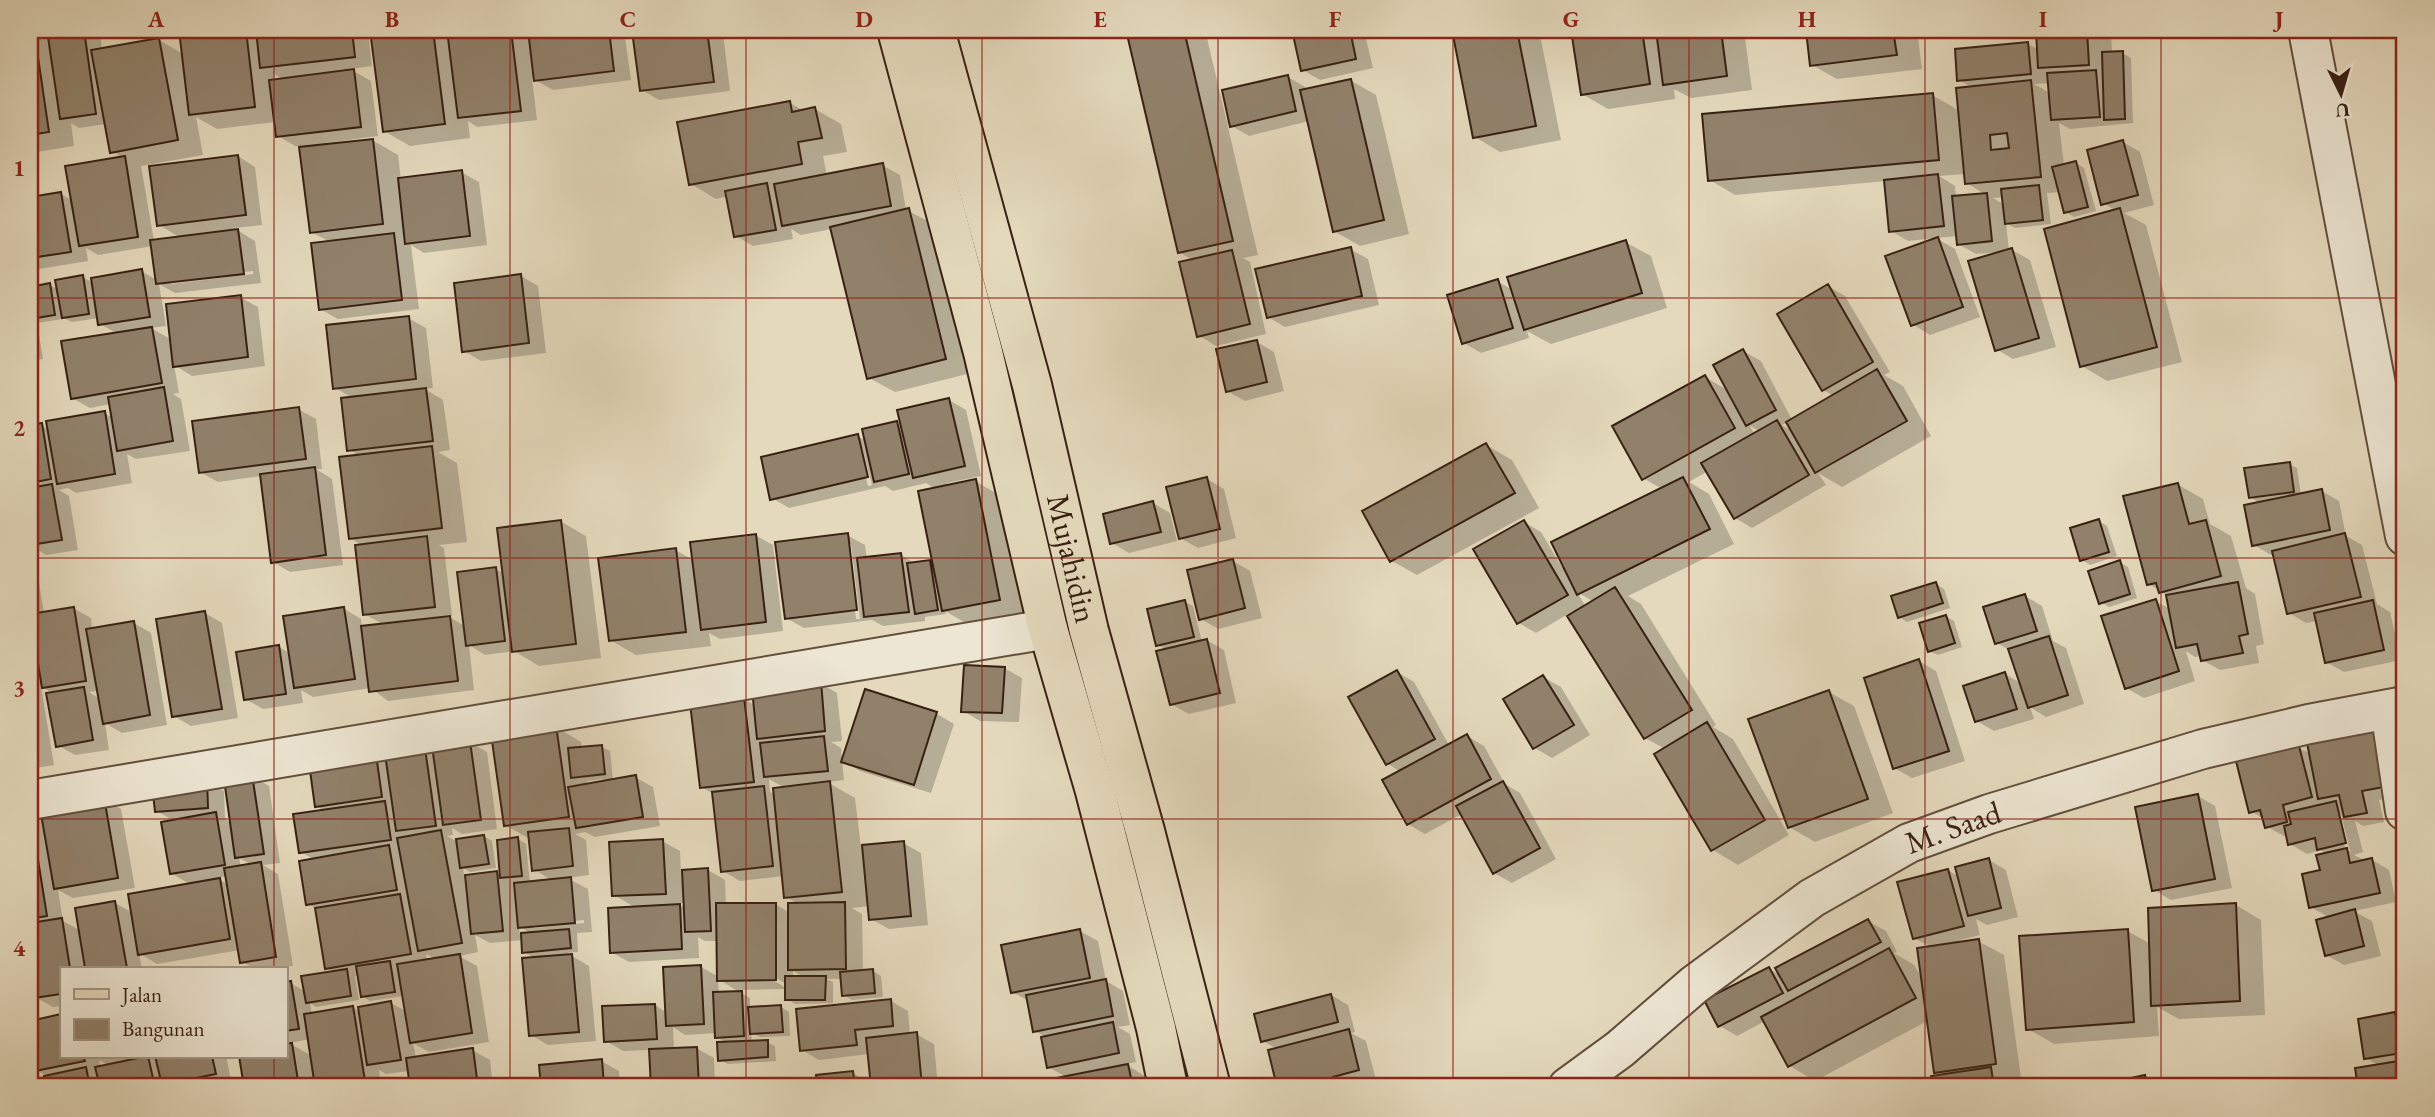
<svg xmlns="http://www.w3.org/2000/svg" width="2435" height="1117" font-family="'EB Garamond',serif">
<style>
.shadow{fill:#0003;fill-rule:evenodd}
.building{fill:#91816b;stroke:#382113;stroke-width:2;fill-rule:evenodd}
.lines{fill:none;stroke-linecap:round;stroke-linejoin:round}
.street-casing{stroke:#634f3d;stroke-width:42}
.primary-casing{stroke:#382113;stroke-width:42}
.street{stroke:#ede6d3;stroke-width:38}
.primary{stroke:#e4d9bc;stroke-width:38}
.grid{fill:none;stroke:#8f2418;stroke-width:2;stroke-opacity:0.55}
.labels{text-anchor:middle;stroke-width:7;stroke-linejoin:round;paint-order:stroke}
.street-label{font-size:32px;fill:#382113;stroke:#ede6d3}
.neatline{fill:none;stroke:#8f2418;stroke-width:2.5}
.grid-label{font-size:23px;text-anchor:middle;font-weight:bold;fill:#8f2418}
</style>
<rect width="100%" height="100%" fill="#e4d9bc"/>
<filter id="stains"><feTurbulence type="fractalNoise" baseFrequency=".00286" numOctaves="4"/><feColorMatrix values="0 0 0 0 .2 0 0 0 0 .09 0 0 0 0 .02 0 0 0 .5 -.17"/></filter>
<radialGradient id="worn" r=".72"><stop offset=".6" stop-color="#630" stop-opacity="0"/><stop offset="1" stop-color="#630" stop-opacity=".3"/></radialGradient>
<path class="shadow" d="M30 30H100L102 50 159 40 183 54 180 30H368L372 66 350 69 371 81 378 136 326 143V146L372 140 398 155 401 180 461 172 479 182 487 245 424 253 411 245 419 309 338 319 320 309 330 242 311 232 301 146H295L278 136 276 122 217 129 196 117 203 155 141 166 154 241 181 238 159 225 238 156 255 167 262 225 234 228 255 241 261 283 175 293 159 284 166 326 151 328 172 340 240 297 258 307 265 366 192 376 174 365 179 393 173 394 181 399 190 451 136 459 127 454 132 483 76 493 68 488 59 490 69 496 78 550 46 555 33 547 44 613 73 608 91 618 92 629 134 623 151 633 167 725 122 733 105 723 109 750 75 755 57 745 54 694 41 686 54 765 30 769V673L42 680 33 626H30V427L41 425 49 430 104 413 113 418 111 404 90 408 72 398 118 334 100 324 99 318 72 322 62 317 63 319 37 323 43 359 30 361V288L50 285 59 290 83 277 93 283 141 271 157 280 153 246 98 255 86 248 88 261 39 269 30 264V199L61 194 73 201 123 158 111 151 106 124 79 128 71 123 74 146 30 153ZM274 74 284 80 275 81ZM253 271V274L171 284V281ZM99 691 100 699 89 692Z
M372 30H526L530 32 529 30H624L631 80 553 90 532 78 537 120 477 127 468 121 470 138 410 146 384 131Z
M655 30H717L723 33 730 91 659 100 642 90 634 32Z
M1128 30H1205L1227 122 1288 77 1305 87 1306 91 1350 80 1376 95 1409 234 1360 246 1334 231 1309 121 1249 136 1227 123 1258 255 1243 258 1250 262 1266 334 1216 346 1198 335 1194 261 1179 252Z
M1293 30H1364L1373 68 1320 80 1303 70Z
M1454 30H1539L1561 140 1500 152 1475 137Z
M1573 30H1744L1752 90 1691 98 1674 89 1675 99 1608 109 1582 94Z
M1808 30H1917L1922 69 1837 79 1812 65Z
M2038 30H2111L2112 53H2122L2131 58 2133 123 2070 129 2059 123 2064 166 2076 163 2084 168 2096 211 2074 217 2066 212 2061 192 2047 193 2051 224 2015 228 2006 223 2009 251 2012 250 2030 260 2056 347 2013 359 1996 349 2000 252 1976 254 1958 244 1957 236 1936 238 1955 249 1980 317 1930 335 1912 324 1935 238 1908 241 1891 231 1886 181 1735 195 1710 180 1932 95 1960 111 1973 88 1959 80 2028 44 2039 50ZM2050 83V93L2034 84ZM1966 174 1967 183 1986 195 1956 197 1955 186 1939 176ZM2004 197 2005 205 1993 198Z
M790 103 804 111 815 109 841 124 847 152 823 156 827 176 882 165 900 175 906 210 934 224 971 373 895 392 869 378 832 229 801 235 791 229 793 239 753 246 736 236 728 196 716 199 691 184Z
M2123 142 2140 152 2154 205 2124 213 2146 225 2182 362 2107 381 2082 366 2116 211 2103 203Z
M1625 242 1651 256 1667 308 1551 344 1527 331 1529 338 1481 353 1464 343 1497 281 1513 290Z
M1350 249 1368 259 1379 305 1285 327 1268 317Z
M521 276 538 286 546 353 481 361 464 351Z
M1828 286 1845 296 1890 372 1884 375 1903 386 1931 436 1842 487 1818 473 1826 485 1752 528 1735 518 1708 471 1689 482 1709 494 1734 544 1628 596 1641 604 1716 725 1713 727 1733 739 1789 835 1738 865 1713 850 1665 749 1645 738 1568 614 1536 633 1519 623 1524 522 1541 532 1562 567 1564 566 1662 489 1643 478 1705 377 1729 391 1743 351 1761 361 1792 420 1834 396 1823 390ZM1788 422 1793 431 1782 425ZM1750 426 1757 430 1760 432 1755 435ZM1577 592 1594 602 1586 607Z
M408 318 426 328 433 388 425 389 443 400 450 450 438 452 457 463 467 542 439 545 444 548 452 616H448L466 627 496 569 504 574 560 521 586 536 601 658 539 666 514 651 485 655 469 645 474 690 388 701 371 688 313 697 301 690 303 703 263 709 245 699 279 647 291 654 343 608 361 619 362 628 384 625 365 614 363 546 350 538 360 456 349 450 353 398 335 388Z
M1257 342 1274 352 1284 391 1245 401 1227 391Z
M949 400 966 410 981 476 947 483 948 487 975 481 1001 496 1025 614 969 625 945 611 946 614 925 617V621L883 626 872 620 804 628 786 618 847 535 865 545 867 559 901 555 916 564 929 562 935 565V489L926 483 893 491 885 486 789 508 772 498 857 436 867 441 896 423 903 427ZM859 447H862L872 485 868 486ZM847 544H851L860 619H856Z
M298 409 316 419 322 469H316L332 479 343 565 290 572 273 562 262 476 218 482 200 472Z
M1486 445 1512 460 1539 508 1417 575 1392 561Z
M2289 464 2297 468 2301 495 2322 491 2339 501 2346 536 2362 545 2377 604 2390 612 2401 660 2344 672 2326 662 2317 621 2306 623 2289 613 2274 554 2271 555 2254 545 2261 504 2250 497Z
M1207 479 1224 489 1236 538 1198 548 1180 538Z
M2177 484 2203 499 2210 524 2231 536 2246 588 2255 594 2264 644 2256 646 2259 663 2220 670 2202 660 2201 656 2195 657 2186 651 2195 681 2144 698 2126 688 2155 601 2171 609 2168 596 2149 584Z
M1153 503 1170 513 1177 541 1129 553 1112 543Z
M2099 521 2107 526 2117 556 2090 565 2082 560Z
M755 535 773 545 783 631 720 639 709 633 711 646 636 655 610 640 675 550 695 561Z
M1233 561 1250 571 1262 618 1218 629 1201 619Z
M2120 562 2128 567 2137 598 2109 607 2101 602Z
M1936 584 1944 589 1950 608 1907 622 1899 617Z
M2025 596 2042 606 2053 641 2066 648 2084 704 2046 717 2030 707 2034 719 1994 731 1977 721 2005 674 2022 684 2011 651 1997 643Z
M1185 602 1193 606 1202 642 1206 640 1224 650 1236 703 1189 714 1171 704 1167 650 1158 645Z
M205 613 222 623 238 718 191 726 174 716Z
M1945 616 1954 621 1962 647 1938 655 1929 651Z
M1919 661 1936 671 1965 761 1912 778 1894 768Z
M1004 668 1022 678 1019 722 980 721 963 711Z
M1397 672 1414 682 1449 745 1467 736 1484 746 1505 784 1520 793 1556 859 1512 883 1494 873 1462 814 1425 834 1408 824 1401 772 1388 764Z
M1543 677 1561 687 1590 735 1552 758 1535 748Z
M820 683 837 693 842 741 831 742 841 748 844 780 827 782 855 798 861 847 903 843 921 853 928 925 889 929 871 919 870 906 852 908 862 914 863 972 873 971 881 976 883 997 852 1000 844 995 842 979H827L833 982V1003L795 1004 787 999 786 989 736 990 718 979 719 994 741 993 750 998V1009L781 1007 789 1012 790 1036 760 1037 751 1032 752 1042H767L775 1046 776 1061 728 1064 720 1060 728 1044 717 1037V1033L685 1035 673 1027 674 1050 696 1048 714 1058 715 1087H652L650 1050 623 1051 606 1041 655 1005 667 1013 701 967 719 977V941H705L698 937 699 958 629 962 611 952 636 908 614 895 662 841 680 851 681 872 708 870 725 880 726 905 775 904 790 913 799 904 786 897 784 876 740 881 723 871 714 794 701 787 744 699 756 706ZM769 779 785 788 776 795 770 792ZM676 903H685L686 909ZM793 971 805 978H793ZM770 974 786 984V988L768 977Z
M866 691 937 714 954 724 931 793 860 771 843 761Z
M1829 692 1854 706 1893 813 1815 842 1789 827Z
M556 727 581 742 582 749 602 747 610 751 613 780 635 777 653 787 660 826 595 837 585 832 575 834 586 840 589 875 567 878 588 889 592 932 577 933 578 952 567 953 589 966 596 1041 548 1045 531 1035 536 959 524 952 523 940 490 943 475 935 478 952 459 956 477 966 489 1042 429 1052 413 1043 416 1058 472 1050 490 1060 493 1087H412L409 1071 386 1074 379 1070 381 1087H246L241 1056H285V984L291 983 306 992 335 972 327 968 317 909 308 904 315 860 301 852 325 811 316 806 310 758 469 742 487 752 497 829 462 834 452 828 453 835 447 836 456 841 484 836 492 841 496 868 470 872 463 868 464 876 497 873 502 876 518 839 526 844 530 883 553 881 533 869 530 839 505 825ZM603 779V782L588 785 587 781ZM584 920V923L534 928V925ZM519 926 532 934 520 935ZM426 954 437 960 427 961ZM359 975 362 996 370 1001 404 996 407 1012 391 1003 360 1012 353 1008 312 1015 310 1003 316 1007 359 1000 355 976ZM310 1039 312 1056 289 1043Z
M2298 748 2405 795 2379 800 2384 822 2363 826 2355 821 2363 852 2354 855 2364 860H2372L2389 870 2396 902 2354 911 2372 921 2381 956 2344 965 2326 955 2330 918 2311 907 2327 854 2321 850 2307 854 2290 844 2288 835 2284 836 2266 826 2264 819 2251 811ZM2337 814H2341L2350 851 2346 852Z
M252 776 269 786 280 863 263 865 278 874 293 966 253 968 242 962 240 950 157 964 139 953 142 968H61V1006L53 1007 35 997 30 964V811L43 819 104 799 121 809 135 888 73 898 58 890 63 921 81 931 115 903 133 913 191 885 171 873 174 821 157 811 206 781 224 791 225 819 232 823ZM239 858 243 860 252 865 241 867ZM227 876 229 885 217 878Z
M2198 796 2215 806 2232 888 2171 900 2154 890Z
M1989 860 2006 870 2018 917 1987 925 1976 919 1980 935 1957 941 1958 944 1978 941 2004 955 2021 1078 2010 1080 2017 1084V1087H1935L1933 1077 1943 1076 1936 1071 1929 1020 1815 1081 1790 1066 1765 1021 1737 1036 1720 1026 1769 969 1782 976 1868 921 1886 931 1897 952 1894 953 1914 965 1923 980 1931 947 1914 938 1948 870 1959 877Z
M2236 905 2261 920 2265 1015 2179 1019 2157 1007 2159 1036 2054 1044 2028 1029 2127 931 2151 944Z
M1080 931 1098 941 1106 981 1123 991 1130 1025 1118 1027 1130 1034 1136 1062 1125 1064 1145 1076 1148 1087H1059L1058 1080 1068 1078 1048 1067 1047 1038 1035 1031 1029 1001 1012 992Z
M1331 995 1348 1005 1355 1032 1351 1033 1366 1041 1376 1080 1350 1087H1279L1270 1051 1277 1049 1263 1041Z
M891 1001 908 1011 910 1035 916 1034 934 1044 938 1087H873L869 1054 819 1060 802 1050Z
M2395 1014 2405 1020V1087H2360L2357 1070 2380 1066 2366 1058Z
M61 1015V1056H226L232 1084 219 1087H48L46 1078 49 1077 36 1070 30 1039V1022ZM99 1060 110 1066 101 1068Z
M601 1061 619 1071 620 1087H543L541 1067Z
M853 1073 861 1078 862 1087H819L818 1077Z
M2145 1077 2163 1087H2101Z
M30 1078 33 1080 35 1087H30Z"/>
<path class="building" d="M30 30H34L49 132 30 135Z
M47 30H84L96 114 60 119Z
M179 30H246L255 107 189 115Z
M256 30H352L355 57 260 68Z
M370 30H433L445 124 383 132Z
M447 30H511L521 111 458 118Z
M528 30H609L614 71 534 81Z
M642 30H707L714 82 640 91 632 31Z
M1126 30H1184L1233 241 1178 253Z
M1292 30H1350L1356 59 1301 71Z
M1452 30H1517L1536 126 1473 138Z
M1571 30H1642L1650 84 1581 95Z
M1656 30H1721L1727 76 1663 85Z
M1806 30H1893L1897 55 1810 66Z
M2036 30H2087L2089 65 2038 68Z
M159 38 178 140 110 153 91 50Z
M2028 42 2031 74 1957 81 1955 49Z
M2123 51 2125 119 2104 120 2102 52Z
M354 69 361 127 276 137 269 80Z
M2096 70 2100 117 2051 120 2047 73Z
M1288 75 1296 111 1230 127 1222 90Z
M1351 79 1384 220 1333 232 1300 90Z
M2031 80 2041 177 1965 184 1956 88ZM2007 133 2009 148 1991 150 1990 135Z
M1933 93 1939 160 1708 181 1702 114Z
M790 101 792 112 815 107 822 138 798 142 802 164 689 185 677 122Z
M373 139 383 224 310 233 299 147Z
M2123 140 2138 195 2101 205 2087 150Z
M238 155 246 215 157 226 149 166Z
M125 156 138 237 79 246 65 166Z
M2076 161 2088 207 2064 213 2052 167Z
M883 163 891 206 782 226 774 184Z
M462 170 470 236 405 244 398 178Z
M1938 174 1944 226 1889 232 1884 180Z
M767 183 776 230 734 237 725 191Z
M2039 185 2043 220 2005 224 2001 189Z
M61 192 71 252 30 258V197Z
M1987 193 1992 241 1957 245 1952 196Z
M909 208 946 359 867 379 830 227Z
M2120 208 2157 347 2080 367 2044 229Z
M238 229 244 274 156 284 150 240Z
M394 233 402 300 319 310 311 243Z
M1938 237 1963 307 1911 326 1885 256Z
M1626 240 1642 293 1524 330 1507 277Z
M1351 247 1362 296 1267 318 1255 269Z
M2012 248 2039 338 1995 351 1968 261Z
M1232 250 1250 324 1197 337 1179 262Z
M142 269 150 317 98 325 91 278Z
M521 274 529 343 462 352 454 283Z
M83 275 89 314 62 318 55 280Z
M1498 279 1513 328 1462 344 1447 295Z
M50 283 55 315 30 319V287Z
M1828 284 1873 362 1822 391 1777 314Z
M241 295 248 357 173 367 166 304Z
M409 316 416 379 333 389 326 325Z
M152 327 162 383 71 399 61 341Z
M1257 340 1267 382 1226 392 1216 349Z
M1743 349 1776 410 1746 426 1713 365Z
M1877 369 1907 421 1815 473 1786 422Z
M1705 375 1735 428 1642 480 1612 426Z
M164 387 173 441 117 451 108 397Z
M426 388 433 441 347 451 341 398Z
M949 398 965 466 913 478 897 410Z
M299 407 306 459 199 473 192 421Z
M105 411 115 474 57 484 46 421Z
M1777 420 1809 475 1734 519 1701 463Z
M897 421 909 474 874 482 862 429Z
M42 423 51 479 30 483V425Z
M858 434 868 477 770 500 761 457Z
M1486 443 1515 493 1390 562 1362 511Z
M432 446 442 528 349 539 339 457Z
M2290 462 2294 492 2249 498 2244 468Z
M315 467 326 555 271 563 260 474Z
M1207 477 1220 529 1179 539 1166 487Z
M1683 477 1710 529 1577 595 1551 542Z
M976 479 1000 600 942 611 918 491Z
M2178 483 2189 524 2206 520 2221 576 2159 593 2156 583 2147 585 2123 496Z
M52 484 62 540 30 545V488Z
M2322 489 2330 530 2252 546 2244 505Z
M1153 501 1161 532 1110 544 1103 514Z
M2099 519 2109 552 2080 561 2070 528Z
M561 520 576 644 512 652 497 528Z
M1524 520 1568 595 1517 624 1473 549Z
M848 533 857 610 785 619 775 542Z
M2345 533 2361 597 2287 614 2272 551Z
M756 534 766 622 701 630 690 542Z
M427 536 435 607 363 615 355 545Z
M676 548 686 632 609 641 598 558Z
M901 553 909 612 864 617 857 558Z
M1233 559 1245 608 1199 620 1187 570Z
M930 560 938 610 915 614 907 563Z
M2120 560 2130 594 2099 604 2088 571Z
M496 567 505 641 466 646 457 572Z
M1936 582 1943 603 1898 618 1891 596Z
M2238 582 2248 634 2239 636 2243 653 2201 661 2197 644 2176 648 2166 595Z
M1615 587 1692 710 1644 739 1567 616Z
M2025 594 2037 631 1995 644 1983 607Z
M2156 599 2179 671 2125 689 2101 616Z
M1185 600 1194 637 1156 646 1147 609Z
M2373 600 2384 650 2325 663 2314 613Z
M74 607 86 681 42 688 30 614Z
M344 607 355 679 294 688 283 616Z
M205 611 222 709 172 717 156 619Z
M1946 615 1955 643 1928 652 1919 623Z
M450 616 458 681 369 692 361 626Z
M134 621 150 715 103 724 86 629Z
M2049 636 2068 695 2028 708 2008 649Z
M1207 639 1220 693 1170 705 1156 651Z
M279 645 286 694 244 700 236 652Z
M1919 659 1949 751 1893 769 1864 678Z
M964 665 1005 667 1002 713 961 712Z
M1397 670 1435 739 1386 765 1348 697Z
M2005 672 2017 709 1975 722 1963 686Z
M1543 675 1574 725 1533 749 1503 699Z
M821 681 825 731 757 739 752 689Z
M84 687 93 740 56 747 46 693Z
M865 689 937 712 914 785 841 762Z
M1829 690 1868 799 1788 828 1748 719Z
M744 697 754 782 700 788 690 703Z
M30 709 38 756 30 757Z
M1707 722 1765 820 1711 851 1654 754Z
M556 725 569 817 504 826 491 734Z
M2377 729 2389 786 2362 791 2367 813 2344 817 2339 795 2318 799 2307 743Z
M1467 734 1491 779 1407 825 1382 780Z
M824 736 828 771 764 777 760 743Z
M424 741 436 826 396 831 384 747Z
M470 741 481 820 443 825 432 746Z
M602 745 605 774 571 778 568 748Z
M2299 746 2312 797 2283 805 2287 822 2265 828 2260 810 2249 813 2236 761Z
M375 747 382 797 315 807 308 756Z
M252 774 264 854 235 858 224 779Z
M636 775 643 817 576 828 568 787Z
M207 779 208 808 155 812 152 783Z
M830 781 842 892 784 898 773 788Z
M1503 781 1540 848 1493 874 1456 806Z
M764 786 773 866 721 872 712 792Z
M2198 794 2215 879 2152 891 2135 807Z
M104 797 118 878 54 889 40 808Z
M385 801 391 840 299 853 293 814Z
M2336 801 2346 843 2317 850 2315 838 2288 845 2284 826 2291 824 2288 812Z
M30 810 47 916 30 919Z
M216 812 225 865 170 874 161 822Z
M569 828 573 866 532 871 528 832Z
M441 830 462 943 418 951 397 838Z
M484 835 489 864 460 868 456 839Z
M518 837 522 876 500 878 497 840Z
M663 839 666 894 612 896 609 842Z
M904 841 911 916 869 920 862 845Z
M389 845 397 890 306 905 299 861Z
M2347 848 2350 863 2372 858 2380 893 2309 908 2302 874 2320 870 2316 855Z
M1989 858 2001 908 1968 916 1955 867Z
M261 862 276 957 240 963 224 868Z
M708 868 711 931 685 932 682 870Z
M1948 869 1964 926 1913 939 1897 882Z
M497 871 503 931 471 934 465 875Z
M571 877 575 923 518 928 514 883Z
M220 878 230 939 138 955 128 894Z
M400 894 411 954 325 969 315 908Z
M115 901 127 968H85L75 908Z
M845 902 846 969 788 970V903Z
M716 903H776V980L717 981Z
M2236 903 2240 1001 2151 1006 2148 908Z
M680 904 682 949 610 953 608 908Z
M2355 909 2364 946 2325 956 2316 920Z
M62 918 70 968H61V994L34 998 30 974V923Z
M1868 919 1881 942 1788 991 1775 968Z
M569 929 571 948 522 953 521 933Z
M1080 929 1090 978 1011 993 1001 945Z
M2128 929 2134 1022 2026 1030 2019 936Z
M1979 939 1996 1064 1934 1073 1917 948Z
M1889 948 1916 998 1788 1067 1761 1017Z
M460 954 472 1033 410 1043 397 964Z
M572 954 579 1032 529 1036 522 958Z
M390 961 395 992 361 997 356 966Z
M701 965 704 1024 666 1026 663 967Z
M1769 967 1783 993 1718 1027 1704 1000Z
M347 969 351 996 306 1003 301 976Z
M873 969 875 993 842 996 840 972Z
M785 976H826L825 1000H785Z
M1106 979 1113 1016 1033 1032 1026 995Z
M291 981 299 1029 285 1031V982Z
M742 991 744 1036 715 1038 713 992Z
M1331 994 1338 1022 1261 1042 1254 1014Z
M891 999 893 1026 855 1030 857 1045 800 1051 796 1009Z
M391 1001 401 1060 367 1065 358 1007Z
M655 1004 657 1039 604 1042 602 1006Z
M781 1005 783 1032 750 1034 748 1007Z
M353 1006 366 1087H315L304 1014Z
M2395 1012 2402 1053 2364 1059 2358 1019Z
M61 1014V1056H83L85 1061 35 1071 30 1048V1021Z
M1113 1022 1119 1053 1047 1068 1041 1037Z
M1349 1029 1359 1070 1333 1077 1336 1087H1277L1268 1050Z
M917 1032 922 1087H871L866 1038Z
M768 1040V1057L718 1061 717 1042Z
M292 1043 299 1087H244L239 1056H285V1044Z
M697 1047 699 1087H651L649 1049Z
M473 1048 478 1087H410L406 1058Z
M148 1056 155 1087H100L95 1067Z
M155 1056H212L216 1074 162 1085Z
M602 1059 604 1087H541L539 1065Z
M2405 1060V1087H2358L2355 1068Z
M1128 1064 1133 1087H1057L1056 1078Z
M86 1067 90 1087H46L44 1076Z
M1991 1067 1994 1087H1933L1931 1076Z
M853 1071 855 1087H817L816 1075Z
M2145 1075 2148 1087H2100L2099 1085Z
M1717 1081 1718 1087H1673Z"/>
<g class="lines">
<g class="street-casing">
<g id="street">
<path d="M2308 30 2405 536"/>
<path d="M2390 709 2405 811"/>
<path d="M30 800 1048 629"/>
<path id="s1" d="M1568 1087 1620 1049 1694 985 1812 898 1909 843 1989 814 2203 749 2309 724 2405 706"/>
</g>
</g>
<g class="primary-casing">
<g id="primary">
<path d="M897 30 983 352 1048 629 1095 791 1156 1028 1168 1087"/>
<path id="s2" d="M935 30 1032 385 1089 631 1145 831 1211 1087"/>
</g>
</g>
<use href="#street" class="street"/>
<use href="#primary" class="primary"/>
</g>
<path class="grid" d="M274 30V968M510 30V1087M746 30V1087M982 30V1087M1218 30V1087M1453 30V1087M1689 30V1087M1925 30V1087M2161 30V1087M30 298H2405M30 558H2405M30 819H2405M274 1056V1087"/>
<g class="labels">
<g class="street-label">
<text dy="11" stroke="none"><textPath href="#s2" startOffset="546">Mujahidin</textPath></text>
<text dy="11" stroke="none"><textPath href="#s1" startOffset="467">M. Saad</textPath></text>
</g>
</g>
<rect width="2435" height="1117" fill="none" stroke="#e4d9bc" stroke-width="77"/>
<rect x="60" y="967" width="228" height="91" fill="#ede6d3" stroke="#a59786" stroke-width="2"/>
<rect x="74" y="989" width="35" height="10" fill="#e4d9bc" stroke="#a59786" stroke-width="2"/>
<text x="122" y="1002" font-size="21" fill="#382113">Jalan</text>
<rect x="74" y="1019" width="35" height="21" fill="#91816b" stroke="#a59786" stroke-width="2"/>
<text x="122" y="1036" font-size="21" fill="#382113">Bangunan</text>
<g transform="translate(2341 94) rotate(175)" stroke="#ede6d3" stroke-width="5" paint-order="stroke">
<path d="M0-5L12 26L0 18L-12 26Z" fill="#382113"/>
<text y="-10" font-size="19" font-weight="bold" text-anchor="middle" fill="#382113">U</text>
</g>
<rect x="38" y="38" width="2358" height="1040" class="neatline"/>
<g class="grid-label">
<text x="156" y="27">A</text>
<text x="392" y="27">B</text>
<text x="628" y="27">C</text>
<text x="864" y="27">D</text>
<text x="1100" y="27">E</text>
<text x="1335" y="27">F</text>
<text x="1571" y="27">G</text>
<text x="1807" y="27">H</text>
<text x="2043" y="27">I</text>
<text x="2279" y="27">J</text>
<text x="19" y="176">1</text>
<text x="19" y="436">2</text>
<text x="19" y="696">3</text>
<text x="19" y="956">4</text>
</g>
<rect width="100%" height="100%" filter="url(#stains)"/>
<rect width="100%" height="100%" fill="url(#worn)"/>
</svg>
